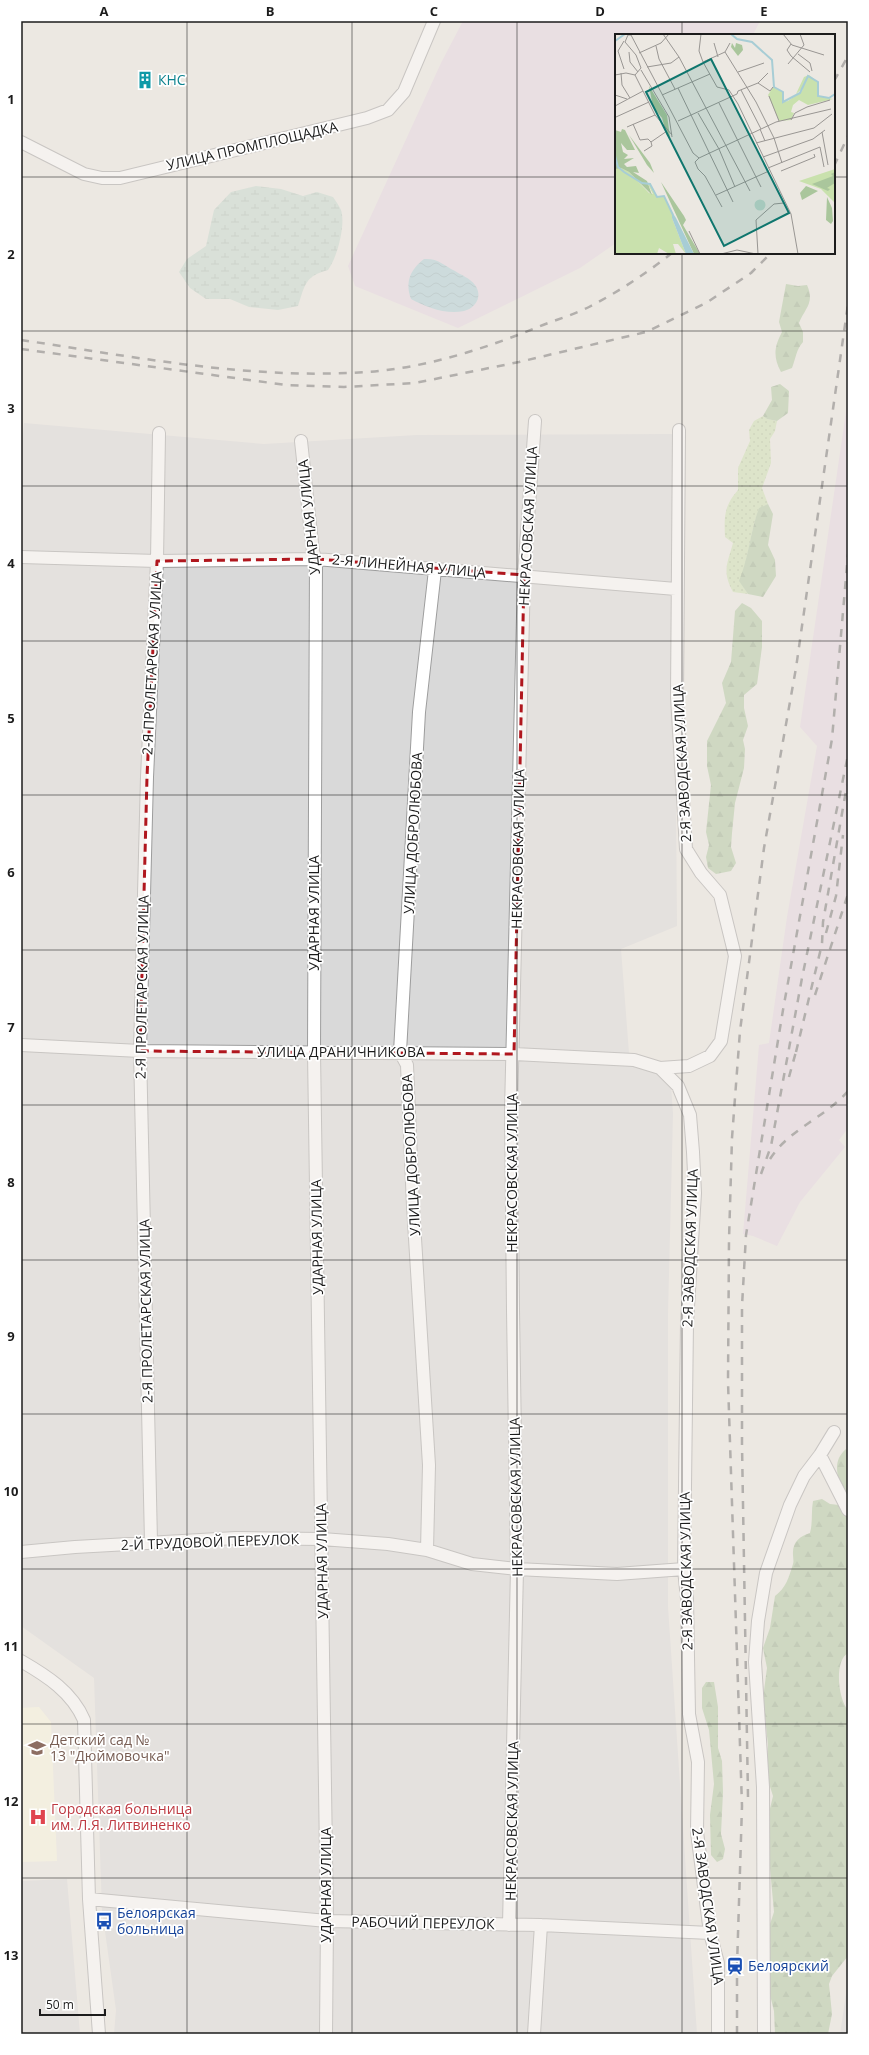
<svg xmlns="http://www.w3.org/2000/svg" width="869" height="2055" font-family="'Open Sans',sans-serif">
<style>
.residential{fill:#d9d9d9}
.industrial{fill:#e4d5e2}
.education{fill:#fbf9dd}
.grass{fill:url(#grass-dots)}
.forest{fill:url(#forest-firs)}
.wetland{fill:url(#wetland-marsh)}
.water{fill:url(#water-waves)}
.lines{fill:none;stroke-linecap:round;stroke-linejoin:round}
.minor-casing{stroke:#9d9d9d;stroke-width:14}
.minor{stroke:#fff;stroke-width:12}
.rail{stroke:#6a6a6a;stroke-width:2.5;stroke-dasharray:8 8;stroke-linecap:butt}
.marked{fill:none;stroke:#b0171e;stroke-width:3;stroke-dasharray:8 5;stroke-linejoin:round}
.grid{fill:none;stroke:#1c1c1c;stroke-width:1;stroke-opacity:0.55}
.labels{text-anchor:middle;stroke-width:3.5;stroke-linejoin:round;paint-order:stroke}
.culture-label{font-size:14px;fill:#0d838f;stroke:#fff;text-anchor:start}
.street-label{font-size:14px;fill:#1c1c1c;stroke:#fff}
.education-label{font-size:14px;fill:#785e54;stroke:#fff;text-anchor:start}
.health-label{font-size:14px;fill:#be3a42;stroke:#fff;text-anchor:start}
.transit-label{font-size:14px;fill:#164399;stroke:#fff;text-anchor:start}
.inset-river{fill:none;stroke:#a7cdd5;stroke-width:2}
.inset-road{fill:none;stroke:#999693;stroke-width:1}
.view{fill:#0f766e;fill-opacity:0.15;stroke:#0f766e;stroke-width:2}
.inset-edge{fill:none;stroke:#1c1c1c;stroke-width:2}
.neatline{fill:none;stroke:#1c1c1c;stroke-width:1.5}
.grid-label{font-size:13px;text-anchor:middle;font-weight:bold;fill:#1c1c1c}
</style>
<defs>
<pattern id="grass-dots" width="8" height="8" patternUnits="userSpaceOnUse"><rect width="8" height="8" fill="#c9e1ad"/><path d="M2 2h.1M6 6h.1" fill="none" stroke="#acc094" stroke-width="1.8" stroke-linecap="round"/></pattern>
<pattern id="forest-firs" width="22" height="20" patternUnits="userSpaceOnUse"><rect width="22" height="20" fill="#aac69c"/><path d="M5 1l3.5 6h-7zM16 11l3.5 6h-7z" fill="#92aa86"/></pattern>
<pattern id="wetland-marsh" width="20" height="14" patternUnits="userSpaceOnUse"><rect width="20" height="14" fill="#c1d8cc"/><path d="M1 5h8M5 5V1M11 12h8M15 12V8" fill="none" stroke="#a5b9af"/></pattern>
<pattern id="water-waves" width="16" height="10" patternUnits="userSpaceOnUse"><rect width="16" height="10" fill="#a7cdd5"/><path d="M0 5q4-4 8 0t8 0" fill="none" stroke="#8fafb6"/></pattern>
</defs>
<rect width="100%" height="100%" fill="#ece8e2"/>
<path class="residential" d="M24 423 264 444 417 435 673 434 677 926 621 949 629 1053 670 1070 673 1114 668 1314V1607L697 2034H114L116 2010 102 1910 94 1678 21 1626V456Z
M67 1879 80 2034H21V1881Z
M848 1981V2034H840Z"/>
<path class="industrial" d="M463 21H760L753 35H616V243L580 268 458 328 355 286 348 266 441 63Z
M848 398V1128L839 1140 845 1147 800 1202 777 1246 753 1236 743 1234 759 1045 769 1043 787 917 817 746 800 727Z"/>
<path class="education" d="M39 1707 51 1722 57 1861 21 1862V1708Z"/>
<path class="grass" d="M763 416 767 419 777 421 775 431 770 439 771 463 762 488 768 504 759 509C750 532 749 557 740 581L748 594 733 592C722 571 727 565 733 543L725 537C724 517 724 506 738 490V468L750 441 749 430 754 421Z"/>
<path class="forest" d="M786 284 798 286 807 285C815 303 805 308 799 323L803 332V342C796 350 796 358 792 368L781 372C773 357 774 347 782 332L779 322Z
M780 384 789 391 788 413 777 421 767 419 763 416 772 400 771 387Z
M768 504 773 514 768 545 775 560 776 576 763 597 748 594 739 581C749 557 750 532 759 508Z
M742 603 751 608 762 621V647L757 684 744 695V708L748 726 743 740 745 749 744 768 735 803 732 833 731 847 736 863 731 871 716 874 708 868 706 857 709 845 706 832 711 785 707 766V741L726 703 722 683 731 662 735 611Z
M846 1449 848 1453V1537L846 1541 848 1552V1653C834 1661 838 1699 848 1710V1956L832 1976 829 1984 832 2014 828 2034H775L774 2011 769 1991 768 1930 774 1912 766 1825 773 1796 766 1774 768 1745 763 1698 767 1668 763 1648 770 1628 775 1596C786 1588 789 1577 793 1564 794 1561 793 1558 793 1555 792 1542 800 1536 810 1533 813 1522 811 1512 813 1501L822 1499 830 1504 839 1505C845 1482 827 1466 846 1449Z
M706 1682H714L718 1707V1748L722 1761 723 1792 721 1834 725 1849 723 1859 717 1862 711 1855 710 1815 714 1784 709 1730 702 1708V1688Z"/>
<path class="wetland" d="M256 186 281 189 303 196 317 192 333 197C336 201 339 206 341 210 346 225 337 258 328 270 305 276 305 285 298 306L278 310 249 307 230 299H206L190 288 179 272 187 259 206 246 214 210 231 192Z"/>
<path class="water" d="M424 259C438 258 443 265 455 271 461 275 470 278 475 285 483 296 476 308 464 311 446 315 426 307 411 299 405 282 410 270 424 259Z"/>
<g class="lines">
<g class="minor-casing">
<path id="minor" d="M21 142 84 174 102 178H120L367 118 388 110 404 92 434 21
M679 430 677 697 686 849 701 873 720 895 735 956 721 1041 710 1056 689 1066 660 1068 678 1086 690 1115 693 1152 695 1193 687 1323 684 1569 687 1599 689 1714 698 1762 697 1832 710 1933 718 1963V2034
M301 441 313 552 316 559 314 1053 327 1921 326 2034
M21 557 157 561 316 559 676 589
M21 1045 140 1051 514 1054 634 1060 660 1068
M820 1455 848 1510
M151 1542 140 1051 147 777 157 561 159 433
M427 1550 429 1465 413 1206 407 1065 400 1052 419 712 435 570
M21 1552 75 1547 236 1538 322 1539 388 1544 427 1550 472 1564 517 1569 617 1574 684 1569
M21 1661C47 1676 72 1692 84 1720L89 1899 99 2034
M89 1899 327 1921 541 1925 710 1933
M509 1925 517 1569 513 1310 511 1110 524 575 535 421
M534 2034 541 1925
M764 2034 763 1787 755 1662 758 1621 766 1573 790 1505 804 1476 820 1455 834 1432"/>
</g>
<use href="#minor" class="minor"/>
<path class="rail" d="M834 81 848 56
M834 166 848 136
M21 340C136 357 250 380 367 372 425 368 484 349 538 327 555 320 573 315 589 307 618 292 647 273 672 253
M21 349 286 385 344 387 415 383 519 362 646 332 706 303 751 273 771 253
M826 933 836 896 843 835
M815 995 848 894
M796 1052 822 944 823 922 847 785
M789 1077 797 1048
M770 1159C789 1129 826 1117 848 1091
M761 1174 771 1146 802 978 848 755
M748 1797 742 1445V1306L746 1235 783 1010 832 739 848 554
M737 2034V1966L742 1806 728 1382 729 1240 732 1138 740 1031 764 848 796 668 848 304"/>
</g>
<path d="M0 0H869V2055H0ZM316 559 524 575 514 1054 140 1051 147 777 157 561Z" fill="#ece8e2" fill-opacity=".55" fill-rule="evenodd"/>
<path class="marked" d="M316 559 524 575 514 1054 140 1051 147 777 157 561Z"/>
<path class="grid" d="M187 21V2034M352 21V2034M517 21V2034M682 21V35M21 177H616M834 177H848M682 253V2034M21 331H848M21 486H848M21 641H848M21 795H848M21 950H848M21 1105H848M21 1260H848M21 1414H848M21 1569H848M21 1724H848M21 1878H848"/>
<defs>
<g id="building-bare" transform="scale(1.38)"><path d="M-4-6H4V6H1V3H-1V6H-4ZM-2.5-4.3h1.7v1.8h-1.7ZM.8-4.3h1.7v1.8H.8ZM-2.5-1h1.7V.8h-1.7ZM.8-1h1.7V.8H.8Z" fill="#0f9aa8" stroke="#fff" stroke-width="2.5" paint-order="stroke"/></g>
<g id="school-bare" transform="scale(1.38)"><path d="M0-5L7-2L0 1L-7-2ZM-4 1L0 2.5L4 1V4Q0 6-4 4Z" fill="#8d6e63" stroke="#fff" stroke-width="2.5" paint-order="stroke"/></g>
<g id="hospital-bare" transform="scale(1.38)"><path d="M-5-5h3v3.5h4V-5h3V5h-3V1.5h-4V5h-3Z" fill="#e0444e" stroke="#fff" stroke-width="2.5" paint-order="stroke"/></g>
<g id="bus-bare" transform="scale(1.38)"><path d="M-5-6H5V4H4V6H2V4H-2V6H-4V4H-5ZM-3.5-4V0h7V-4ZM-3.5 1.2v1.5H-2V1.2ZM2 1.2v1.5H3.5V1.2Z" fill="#1a4fb4" stroke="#fff" stroke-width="2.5" paint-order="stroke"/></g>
<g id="station-bare" transform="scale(1.38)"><path d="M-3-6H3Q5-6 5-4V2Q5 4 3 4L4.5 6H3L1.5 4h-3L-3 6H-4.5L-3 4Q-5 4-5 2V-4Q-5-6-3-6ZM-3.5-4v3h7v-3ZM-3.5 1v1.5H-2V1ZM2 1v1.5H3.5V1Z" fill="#1a4fb4" stroke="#fff" stroke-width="2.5" paint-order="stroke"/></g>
</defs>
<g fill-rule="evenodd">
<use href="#building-bare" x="145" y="80"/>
<use href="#school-bare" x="37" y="1748"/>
<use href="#hospital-bare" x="38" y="1817"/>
<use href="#bus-bare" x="104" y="1921"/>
<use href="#station-bare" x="735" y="1966"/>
</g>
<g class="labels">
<g class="culture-label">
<text x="158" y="85">КНС</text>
</g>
<g class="street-label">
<text transform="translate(252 146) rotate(-13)" y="5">УЛИЦА ПРОМПЛОЩАДКА</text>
<text transform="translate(309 517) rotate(-96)" y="5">УДАРНАЯ УЛИЦА</text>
<text transform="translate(528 526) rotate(-87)" y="5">НЕКРАСОВСКАЯ УЛИЦА</text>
<text transform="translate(409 566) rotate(5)" y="5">2-Я ЛИНЕЙНАЯ УЛИЦА</text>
<text transform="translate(152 663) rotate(-87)" y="5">2-Я ПРОЛЕТАРСКАЯ УЛИЦА</text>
<text transform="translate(682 763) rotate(-93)" y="5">2-Я ЗАВОДСКАЯ УЛИЦА</text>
<text transform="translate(413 833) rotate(-87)" y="5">УЛИЦА ДОБРОЛЮБОВА</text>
<text transform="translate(518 849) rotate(-89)" y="5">НЕКРАСОВСКАЯ УЛИЦА</text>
<text transform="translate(314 913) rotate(-90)" y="5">УДАРНАЯ УЛИЦА</text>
<text transform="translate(142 987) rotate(-89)" y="5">2-Я ПРОЛЕТАРСКАЯ УЛИЦА</text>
<text x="341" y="1057">УЛИЦА ДРАНИЧНИКОВА</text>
<text transform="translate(411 1155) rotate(-93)" y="5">УЛИЦА ДОБРОЛЮБОВА</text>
<text transform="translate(512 1173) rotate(-90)" y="5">НЕКРАСОВСКАЯ УЛИЦА</text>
<text transform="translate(317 1237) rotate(-91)" y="5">УДАРНАЯ УЛИЦА</text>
<text transform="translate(690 1248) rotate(-88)" y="5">2-Я ЗАВОДСКАЯ УЛИЦА</text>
<text transform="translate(146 1311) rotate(-91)" y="5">2-Я ПРОЛЕТАРСКАЯ УЛИЦА</text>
<text transform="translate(516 1497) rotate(-91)" y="5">НЕКРАСОВСКАЯ УЛИЦА</text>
<text transform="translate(210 1542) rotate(-2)" y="5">2-Й ТРУДОВОЙ ПЕРЕУЛОК</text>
<text transform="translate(322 1561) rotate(-91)" y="5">УДАРНАЯ УЛИЦА</text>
<text transform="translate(686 1571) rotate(-91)" y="5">2-Я ЗАВОДСКАЯ УЛИЦА</text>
<text transform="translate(512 1821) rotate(-89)" y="5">НЕКРАСОВСКАЯ УЛИЦА</text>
<text transform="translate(326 1885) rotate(-90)" y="5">УДАРНАЯ УЛИЦА</text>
<text transform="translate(708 1906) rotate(82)" y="5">2-Я ЗАВОДСКАЯ УЛИЦА</text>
<text transform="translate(423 1923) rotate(1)" y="5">РАБОЧИЙ ПЕРЕУЛОК</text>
</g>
<g class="education-label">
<text x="50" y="1745">Детский сад №<tspan x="50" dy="16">13 "Дюймовочка"</tspan></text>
</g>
<g class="health-label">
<text x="51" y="1814">Городская больница<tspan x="51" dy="16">им. Л.Я. Литвиненко</tspan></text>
</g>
<g class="transit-label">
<text x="117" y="1918">Белоярская<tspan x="117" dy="16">больница</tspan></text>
<text x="748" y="1971">Белоярский</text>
</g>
</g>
<g transform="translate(615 34)">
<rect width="220" height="220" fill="#ece8e2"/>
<path d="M194 41 203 48V62L218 65 193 71 184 66 178 71 176 78 179 79 176 86 164 87 153 61 158 53 168 58V68L173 67 187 57 188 54 181 60 189 43ZM6 134 14 138 34 159 38 160 33 150 36 152 42 163 49 162 57 178V184L71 220 63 210H58L61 220H54L44 214 42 220H0V140L1 135ZM220 135V169L206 155 184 147Z" fill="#c9e1ad"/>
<path d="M117 9 120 14 121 9 127 11 128 16 123 22 116 13ZM34 52 52 81 55 103 52 102 47 84 38 73ZM7 95 10 96 20 116H12L6 109 8 118 13 121 9 125 19 124 9 130 12 133 21 132 24 139 18 138 32 147 37 161 14 138 6 134 1 135 0 140V96L6 98ZM14 101 35 129 39 139 32 131ZM220 138V149L212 154 215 155 213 157 197 150 218 142 216 140ZM46 148 69 182 71 186 68 191 85 220H79ZM191 152 203 157 187 166 185 159ZM212 163 217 174 218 187 216 190 211 186Z" fill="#aac69c"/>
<path d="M139.5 171a5.5 5.5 0 1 1 11 0a5.5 5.5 0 1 1-11 0Z" fill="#c1d8cc"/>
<path d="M57 178 61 184 79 220H71L57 184Z" fill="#a7cdd5"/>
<path class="inset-river" d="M116 0 122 5 137 8 157 26 159 53 168 58V68L185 59 193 42 203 48V62L214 64 220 60M0 7 10 0M0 122 3 133 9 138 27 149 35 150 42 163 49 162 58 181"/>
<path class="inset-road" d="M48 0 64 23 135 157M86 0 84 17 88 28 102 53 114 56 123 70 176 180 183 220M168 0 177 11 209 21M9 7 3 17 9 35M99 9 103 23M176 10 172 16 176 22 195 38M41 12 44 25 60 55M14 18 15 28 23 38M110 18 141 68 159 104 167 129M24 19 46 9 54 0M183 20 195 29 197 37M88 28 110 18 115 9M173 30 189 11 185 0M32 33 56 29 64 23M26 36 54 83 57 103M123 38 149 29M6 39 7 51 15 64M0 41 11 39 20 41M20 41 26 34 21 21 10 8 13 1H16L78 119 84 124 80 128 83 135 90 142 107 173M20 41 40 81 57 101M143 49 155 57 158 53M63 54 118 168M126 56 146 95M0 61 12 65M47 61 95 40M154 62 164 87M104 69 146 153M0 72 28 57M83 79 104 115 120 153M1 83 34 68M176 86 180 79 192 73 215 66M63 87 122 60 123 57 143 49 153 39M18 90 25 106 33 105 36 108 37 112 29 117M12 93 40 81M145 95 150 107M207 98 213 131M36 108 52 97M141 109 199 94 217 80M148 123 198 105 210 96M84 124 161 88 216 75M153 134 205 113 209 133M166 137 200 123 199 120M101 161 154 137M74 197 85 220M106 220 122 216 141 220M143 220 141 186 159 170 169 169"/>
<path class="view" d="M96 25 174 179 109 212 31 58Z"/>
<rect width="220" height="220" class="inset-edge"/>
</g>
<rect width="869" height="2055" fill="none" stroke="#ffffff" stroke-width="44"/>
<path d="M40 2009v6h65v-6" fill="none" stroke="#1c1c1c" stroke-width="2"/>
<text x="46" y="2009" font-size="12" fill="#1c1c1c" stroke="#ffffff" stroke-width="3" paint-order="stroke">50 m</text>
<rect x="22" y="22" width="825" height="2011" class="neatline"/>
<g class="grid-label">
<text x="104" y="16">A</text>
<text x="270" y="16">B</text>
<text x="434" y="16">C</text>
<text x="600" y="16">D</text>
<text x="764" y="16">E</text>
<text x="11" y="104">1</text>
<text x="11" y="259">2</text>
<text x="11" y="413">3</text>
<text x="11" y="568">4</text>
<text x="11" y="723">5</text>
<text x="11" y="877">6</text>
<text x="11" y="1032">7</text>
<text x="11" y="1187">8</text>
<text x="11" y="1341">9</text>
<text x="11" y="1496">10</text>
<text x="11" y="1651">11</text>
<text x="11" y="1806">12</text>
<text x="11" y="1960">13</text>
</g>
</svg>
